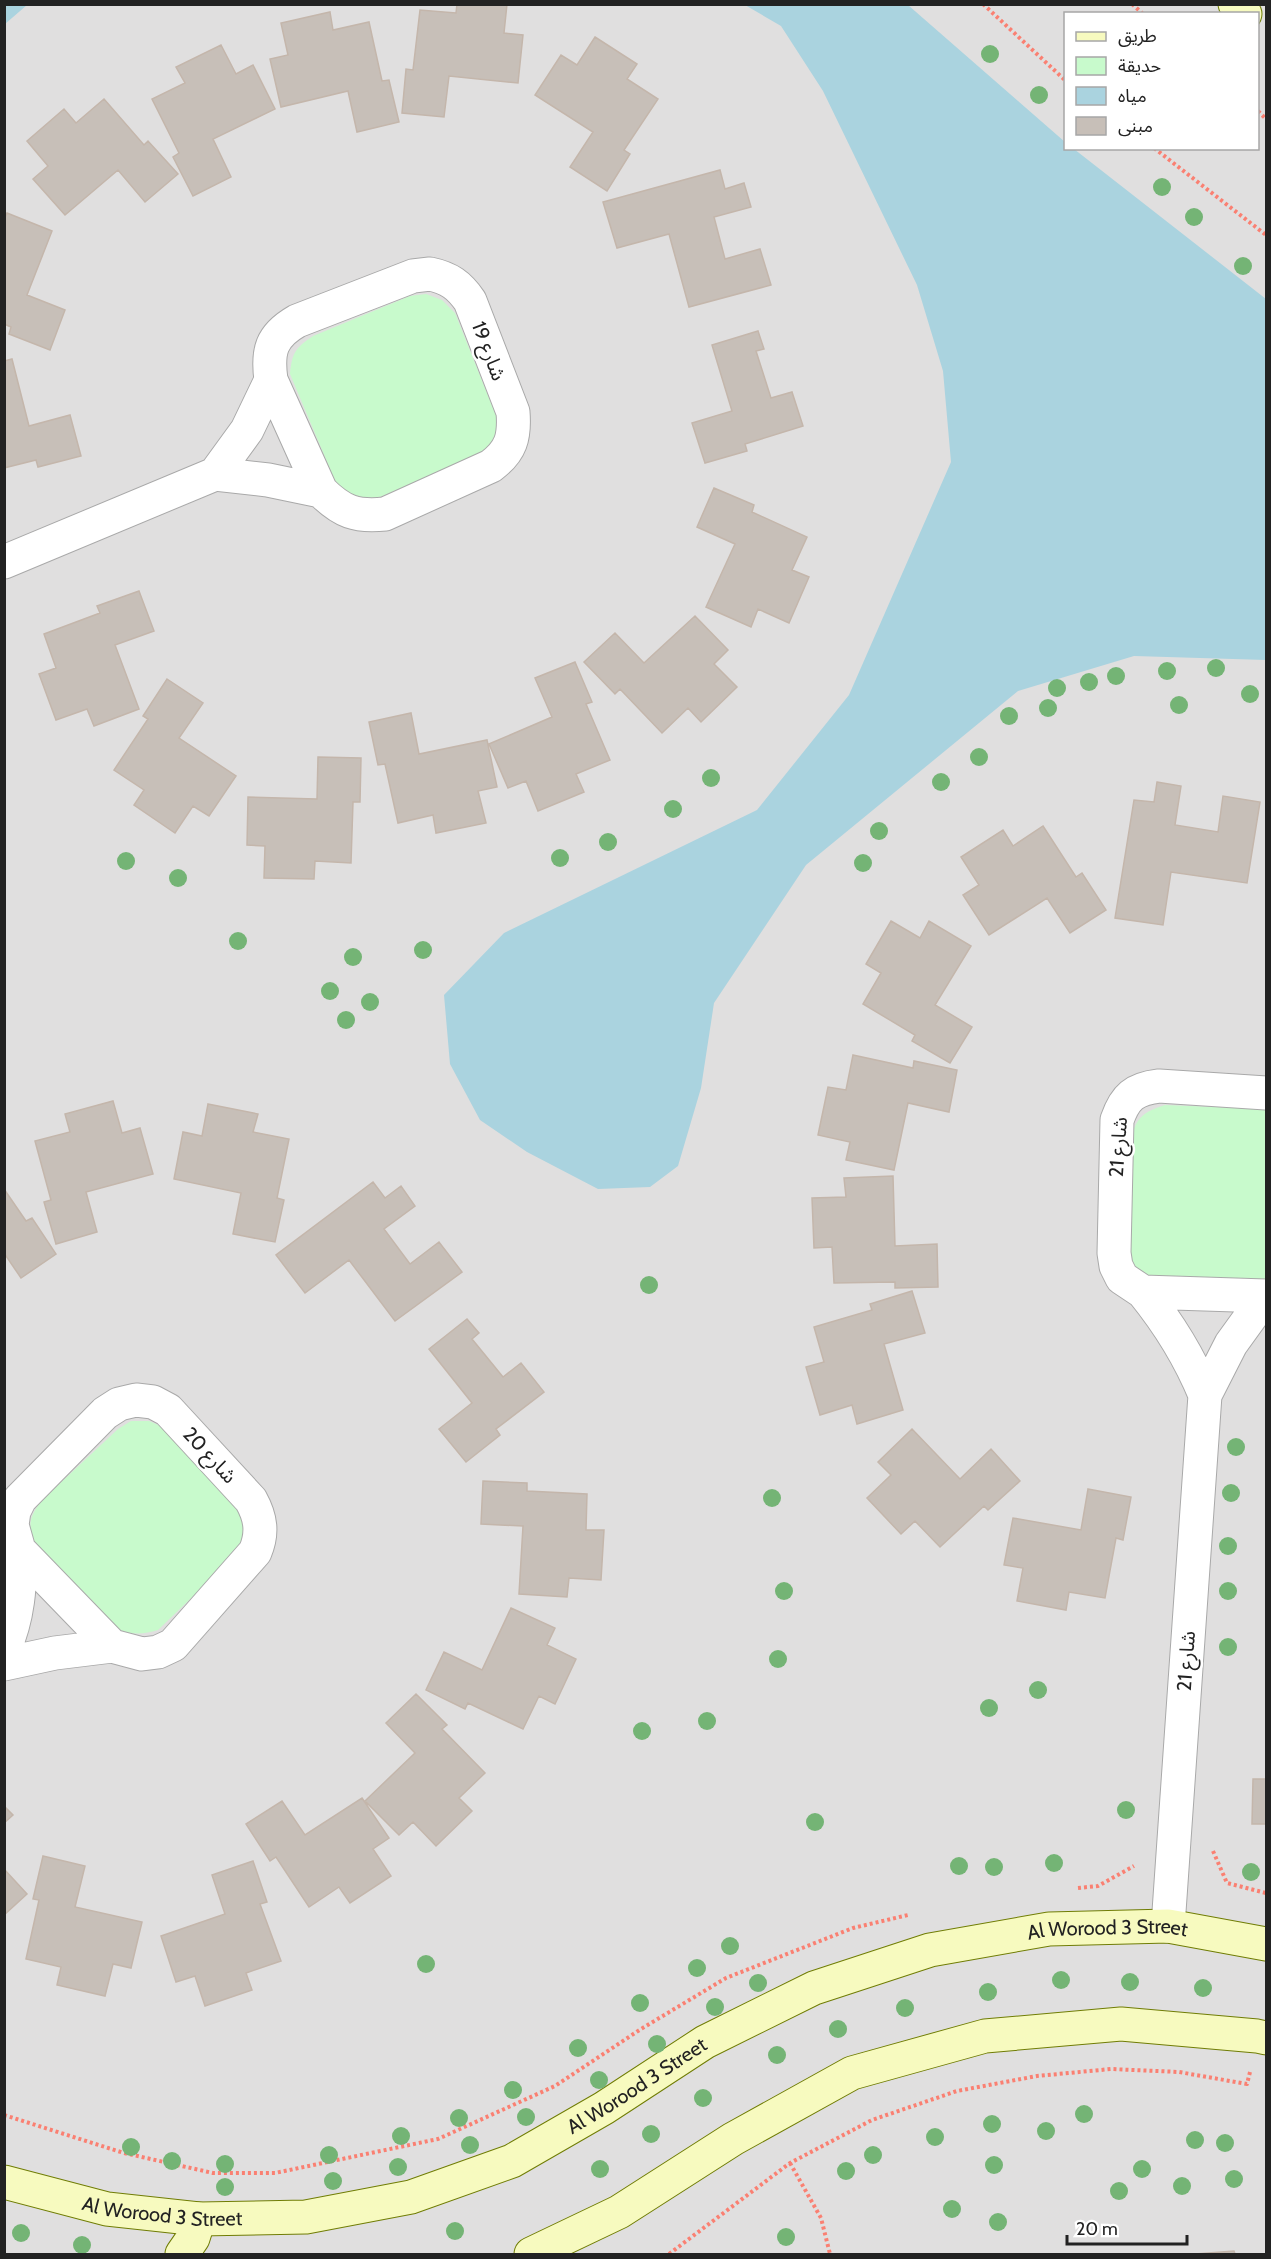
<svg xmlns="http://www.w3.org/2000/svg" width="1271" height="2259" font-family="Cabin,'Noto Sans Arabic',sans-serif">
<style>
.residential{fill:#e0dfdf;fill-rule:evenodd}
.park{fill:#c8facc}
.water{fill:#aad3df}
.building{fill:#c7bfb8;stroke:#c4b6ab;stroke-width:1.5}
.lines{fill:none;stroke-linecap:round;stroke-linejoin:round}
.street-casing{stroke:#a9a9a9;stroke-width:35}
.secondary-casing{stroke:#707d05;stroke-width:35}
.path{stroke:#fa8072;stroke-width:4;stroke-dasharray:3 3;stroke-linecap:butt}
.street{stroke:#fff;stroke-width:33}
.secondary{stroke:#f7fabf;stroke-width:33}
.tree{fill:#74b475}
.labels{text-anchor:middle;stroke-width:5;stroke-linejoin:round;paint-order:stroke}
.street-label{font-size:20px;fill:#222;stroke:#fff}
</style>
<rect width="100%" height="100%" fill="#f2efe9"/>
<path class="residential" d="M5 5H1266V2254H5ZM1066 14H1258V148H1066Z"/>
<path class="park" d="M426 294 442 300 455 313 497 418C498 439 495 445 477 456L375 499C357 498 348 494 335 481L290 374C292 353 295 348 313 336L410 296Z
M1165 1105 1266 1109V1283L1152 1279 1139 1272 1129 1260 1131 1138C1137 1116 1144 1112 1165 1105Z
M131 1421H149L165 1428 243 1510 248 1524 238 1553 158 1630C142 1635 131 1635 115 1628L34 1544C28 1524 29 1518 41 1501L118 1429Z"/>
<path class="water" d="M5 4H27V5L5 24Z
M745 5H908L1065 142 1066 148 1074 149 1266 299V660L1134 656 1018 691 806 865 714 1003 701 1088 678 1166 650 1187 598 1189 527 1152 480 1120 450 1064 444 995 504 933 757 810 849 695 951 462 943 371 917 285 823 91 781 26Z"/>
<path class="building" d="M457 4H507L504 33 523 35 518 83 449 76 444 117 402 113 406 69 413 70 420 10 456 13Z
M330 12 333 30 369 22 382 81 389 80 399 122 357 132 348 91 281 107 270 59 288 55 281 23Z
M595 37 637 64 627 79 658 99 624 150 630 154 607 191 570 167 593 132 535 95 561 55 577 65Z
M221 45 236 74 253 65 275 109 213 139 231 177 193 196 173 157 179 153 152 99 185 83 176 67Z
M104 99 144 145 148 141 178 174 145 202 118 170 65 215 33 179 48 166 27 141 64 109 76 123Z
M720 170 725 189 744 183 751 207 714 217 725 259 760 249 771 285 689 307 669 234 617 248 603 202Z
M7 213 52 231 27 295 65 310 50 350 9 334 11 327 4 324V220Z
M758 331 764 349 756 351 771 398 792 392 803 426 745 444 747 451 705 463 692 423 732 411 712 345Z
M12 359 29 426 70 415 81 456 38 467 36 460 4 468V361Z
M714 488 754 505 752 512 807 537 792 570 809 577 789 623 758 609 751 627 706 607 735 544 697 527Z
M139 591 154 631 115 645 139 709 94 726 87 709 56 720 39 674 56 668 44 634 100 613 97 606Z
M695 616 728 650 714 664 737 687 701 722 688 708 662 733 620 689 615 694 584 662 615 633 644 663Z
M575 662 592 702 586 704 610 760 576 774 584 792 538 811 526 781 508 788 489 744 552 717 535 678Z
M167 679 203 703 179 738 236 776 209 816 193 806 175 833 134 805 144 790 114 770 148 719 143 716Z
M411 713 419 754 487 740 497 787 478 791 486 823 436 833 433 815 398 823 385 764 378 765 369 722Z
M318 757 361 758 360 802H353L351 863 315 861 314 879 264 878 265 846 247 845 248 797 317 799Z
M1157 782 1181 786 1175 825 1218 832 1223 796 1260 802 1247 883 1171 872 1163 925 1115 918 1134 800 1154 802Z
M1043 826 1076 877 1082 873 1106 910 1070 933 1047 898 989 935 963 895 979 885 961 857 1003 830 1013 846Z
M891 921 920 938 929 921 971 946 935 1005 972 1027 950 1063 912 1041 915 1035 863 1004 881 973 866 964Z
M853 1055 913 1068 914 1061 957 1070 949 1112 908 1103 894 1170 846 1160 850 1142 818 1135 828 1087 846 1090Z
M113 1101 122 1133 140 1128 153 1174 86 1192 97 1232 56 1244 44 1202 51 1200 35 1141 70 1132 65 1114Z
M208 1104 258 1114 253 1132 289 1139 277 1198 284 1200 275 1242 233 1234 241 1193 174 1179 183 1132 202 1136Z
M893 1176 895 1246 937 1244 938 1287 895 1288V1282L834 1283 832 1247 814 1248 812 1198 846 1197 844 1178Z
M373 1182 385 1198 401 1186 415 1206 384 1229 410 1264 439 1242 462 1272 395 1321 349 1260 305 1293 276 1255Z
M4 1189 26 1221 32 1218 56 1254 21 1278 4 1253Z
M912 1291 925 1333 884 1344 903 1410 857 1424 852 1405 820 1415 806 1367 824 1362 814 1327 872 1310 870 1304Z
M467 1319 479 1333 472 1339 503 1377 521 1363 544 1392 496 1429 500 1435 466 1462 439 1429 472 1403 429 1349Z
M912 1429 960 1479 991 1449 1020 1481 988 1510 984 1506 940 1547 915 1521 901 1534 867 1498 891 1475 878 1462Z
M483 1481 527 1483V1491L587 1494 586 1530H604L601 1580 569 1578 567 1597 519 1594 523 1526 481 1524Z
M1088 1489 1131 1497 1123 1540 1116 1538 1105 1598 1069 1592 1066 1610 1017 1601 1023 1568 1004 1565 1013 1518 1081 1530Z
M511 1608 555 1628 547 1645 576 1659 555 1704 539 1696 523 1729 468 1703 465 1709 426 1690 444 1652 482 1670Z
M416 1694 447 1725 442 1729 485 1773 459 1798 472 1811 436 1846 413 1822 399 1835 365 1801 415 1753 386 1723Z
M1253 1779H1266V1824H1252Z
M362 1798 389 1838 373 1849 391 1876 350 1903 339 1887 309 1907 276 1857 270 1861 246 1824 282 1801 305 1835Z
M4 1806 13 1815 4 1823Z
M43 1856 85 1866 75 1907 142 1922 131 1968 113 1964 105 1996 57 1985 61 1967 26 1959 39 1900 33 1899Z
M253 1861 267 1902 260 1904 281 1961 246 1973 252 1990 205 2006 195 1976 176 1982 161 1936 225 1914 212 1875Z
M4 1869 27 1894 4 1915Z
M1234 2251 1235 2254H1195Z"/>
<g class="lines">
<g class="street-casing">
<path id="street" d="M430 274C449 278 459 285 470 301L513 412C515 437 511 451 491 466L385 514C356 517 342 512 321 491L271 380C267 351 271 336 297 321L413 276Z
M215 474 247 430 271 380
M4 562 215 474 268 480 321 491
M1266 1093 1159 1086C1134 1089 1125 1097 1117 1120L1114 1253 1116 1266 1122 1278 1143 1292 1266 1296
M1143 1292C1169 1324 1189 1356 1205 1395
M136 1400 153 1402 168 1410 251 1500C261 1518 263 1533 255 1552L173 1645 158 1652 142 1654 112 1646 19 1550 12 1525 14 1511 20 1499 105 1413 119 1404Z
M4 1650C18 1618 21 1586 19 1550
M4 1664 55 1653 112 1646
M1168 1926 1205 1395 1231 1344 1265 1297"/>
</g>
<g class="secondary-casing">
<g id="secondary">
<path d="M1235 4 1245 14"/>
<path id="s1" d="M4 2182 107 2209 199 2219 306 2217 411 2197 512 2161 604 2108 705 2042 814 1988 930 1950 1049 1929 1168 1926 1266 1944"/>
<path d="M182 2254 193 2238 199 2219"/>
<path d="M531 2254 619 2212 733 2139 852 2073 985 2036 1121 2024 1257 2036 1266 2038"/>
</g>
</g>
<path class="path" d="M983 4 1066 81
M1132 4 1143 14
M1258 111 1266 119
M1154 148 1266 235
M1213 1851 1227 1883 1266 1893
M1078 1888 1098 1886 1134 1866
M4 2115 124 2153 213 2173H275L438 2139 555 2086 641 2029 726 1978 853 1928 908 1915
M790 2163 821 2218 830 2254
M669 2254 790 2163 872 2120 957 2091 1037 2076 1111 2069 1179 2072 1247 2084 1250 2072"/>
<use href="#street" class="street"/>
<use href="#secondary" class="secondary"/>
</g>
<g class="tree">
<circle cx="990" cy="54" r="9"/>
<circle cx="1039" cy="95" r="9"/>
<circle cx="1162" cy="187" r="9"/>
<circle cx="1194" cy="217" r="9"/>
<circle cx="1243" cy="266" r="9"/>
<circle cx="1216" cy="668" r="9"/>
<circle cx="1167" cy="671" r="9"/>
<circle cx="1116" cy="676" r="9"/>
<circle cx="1089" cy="682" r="9"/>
<circle cx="1057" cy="688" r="9"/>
<circle cx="1250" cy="694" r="9"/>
<circle cx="1179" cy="705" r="9"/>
<circle cx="1048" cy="708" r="9"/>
<circle cx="1009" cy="716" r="9"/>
<circle cx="979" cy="757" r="9"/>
<circle cx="711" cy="778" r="9"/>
<circle cx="941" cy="782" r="9"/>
<circle cx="673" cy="809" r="9"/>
<circle cx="879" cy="831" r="9"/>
<circle cx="608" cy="842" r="9"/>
<circle cx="560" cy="858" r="9"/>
<circle cx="126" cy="861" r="9"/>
<circle cx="863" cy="863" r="9"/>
<circle cx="178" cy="878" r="9"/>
<circle cx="238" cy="941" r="9"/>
<circle cx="423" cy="950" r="9"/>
<circle cx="353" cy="957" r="9"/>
<circle cx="330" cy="991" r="9"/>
<circle cx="370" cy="1002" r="9"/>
<circle cx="346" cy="1020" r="9"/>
<circle cx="649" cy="1285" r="9"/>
<circle cx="1236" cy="1447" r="9"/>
<circle cx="1231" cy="1493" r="9"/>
<circle cx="772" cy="1498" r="9"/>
<circle cx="1228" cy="1546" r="9"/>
<circle cx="784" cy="1591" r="9"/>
<circle cx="1228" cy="1591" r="9"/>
<circle cx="1228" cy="1647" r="9"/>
<circle cx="778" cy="1659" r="9"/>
<circle cx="1038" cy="1690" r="9"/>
<circle cx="989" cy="1708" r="9"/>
<circle cx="707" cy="1721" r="9"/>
<circle cx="642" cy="1731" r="9"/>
<circle cx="1126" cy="1810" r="9"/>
<circle cx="815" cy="1822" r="9"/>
<circle cx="1054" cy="1863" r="9"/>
<circle cx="959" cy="1866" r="9"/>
<circle cx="994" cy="1867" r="9"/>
<circle cx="1251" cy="1872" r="9"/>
<circle cx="730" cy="1946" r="9"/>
<circle cx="426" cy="1964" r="9"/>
<circle cx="697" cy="1968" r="9"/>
<circle cx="1061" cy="1980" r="9"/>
<circle cx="1130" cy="1982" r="9"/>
<circle cx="758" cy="1983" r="9"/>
<circle cx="1203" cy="1988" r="9"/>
<circle cx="988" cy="1992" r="9"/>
<circle cx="640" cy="2003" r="9"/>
<circle cx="715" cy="2007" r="9"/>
<circle cx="905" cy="2008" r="9"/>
<circle cx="838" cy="2029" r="9"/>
<circle cx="657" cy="2044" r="9"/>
<circle cx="578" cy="2048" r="9"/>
<circle cx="777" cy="2055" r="9"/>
<circle cx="599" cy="2080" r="9"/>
<circle cx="513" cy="2090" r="9"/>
<circle cx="703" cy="2098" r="9"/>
<circle cx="1084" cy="2114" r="9"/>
<circle cx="526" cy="2117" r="9"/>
<circle cx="459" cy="2118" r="9"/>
<circle cx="992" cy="2124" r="9"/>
<circle cx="1046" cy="2131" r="9"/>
<circle cx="651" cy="2134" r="9"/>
<circle cx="401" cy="2136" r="9"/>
<circle cx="935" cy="2137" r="9"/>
<circle cx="1195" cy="2140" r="9"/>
<circle cx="1225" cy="2143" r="9"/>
<circle cx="470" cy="2145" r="9"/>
<circle cx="131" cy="2147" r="9"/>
<circle cx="329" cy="2155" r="9"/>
<circle cx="873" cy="2155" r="9"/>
<circle cx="172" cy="2161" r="9"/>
<circle cx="225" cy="2164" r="9"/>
<circle cx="994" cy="2165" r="9"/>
<circle cx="398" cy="2167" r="9"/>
<circle cx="600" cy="2169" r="9"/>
<circle cx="1142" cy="2169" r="9"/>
<circle cx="846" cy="2171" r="9"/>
<circle cx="1234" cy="2179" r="9"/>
<circle cx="333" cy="2181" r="9"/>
<circle cx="1182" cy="2186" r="9"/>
<circle cx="225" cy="2187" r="9"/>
<circle cx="1119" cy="2191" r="9"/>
<circle cx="952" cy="2209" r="9"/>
<circle cx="998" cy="2222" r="9"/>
<circle cx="455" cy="2231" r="9"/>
<circle cx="21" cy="2233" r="9"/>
<circle cx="786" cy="2237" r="9"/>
<circle cx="82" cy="2245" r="9"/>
</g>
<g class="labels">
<g class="street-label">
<text transform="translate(489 351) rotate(69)" y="7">شارع 19</text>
<text transform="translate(1118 1147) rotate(-86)" y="7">شارع 21</text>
<text transform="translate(210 1455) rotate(47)" y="7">شارع 20</text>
<text transform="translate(1186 1661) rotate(-86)" y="7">شارع 21</text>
<text dy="7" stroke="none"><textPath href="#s1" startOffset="1170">Al Worood 3 Street</textPath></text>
<text dy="7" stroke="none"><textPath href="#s1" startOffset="666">Al Worood 3 Street</textPath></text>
<text dy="7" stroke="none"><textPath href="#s1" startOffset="162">Al Worood 3 Street</textPath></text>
</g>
</g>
<rect width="1271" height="2259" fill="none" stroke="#222222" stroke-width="12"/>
<rect x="1064" y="12" width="195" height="138" fill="#ffffff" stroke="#a7a7a7" stroke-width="1.5"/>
<rect x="1076" y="32" width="30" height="9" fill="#f7fabf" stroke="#a7a7a7" stroke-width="1.5"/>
<text x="1118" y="42" font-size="18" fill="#222222">طريق</text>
<rect x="1076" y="57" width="30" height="18" fill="#c8facc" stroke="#a7a7a7" stroke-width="1.5"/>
<text x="1118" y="72" font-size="18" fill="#222222">حديقة</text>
<rect x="1076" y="87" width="30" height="18" fill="#aad3df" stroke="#a7a7a7" stroke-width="1.5"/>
<text x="1118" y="102" font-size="18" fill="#222222">مياه</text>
<rect x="1076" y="117" width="30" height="18" fill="#c7bfb8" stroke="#a7a7a7" stroke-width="1.5"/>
<text x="1118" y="132" font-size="18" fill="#222222">مبنى</text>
<path d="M1067 2235v9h120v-9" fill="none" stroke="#222222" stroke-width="3"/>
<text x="1076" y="2235" font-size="18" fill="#222222" stroke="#ffffff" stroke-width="4.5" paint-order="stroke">20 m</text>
</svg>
